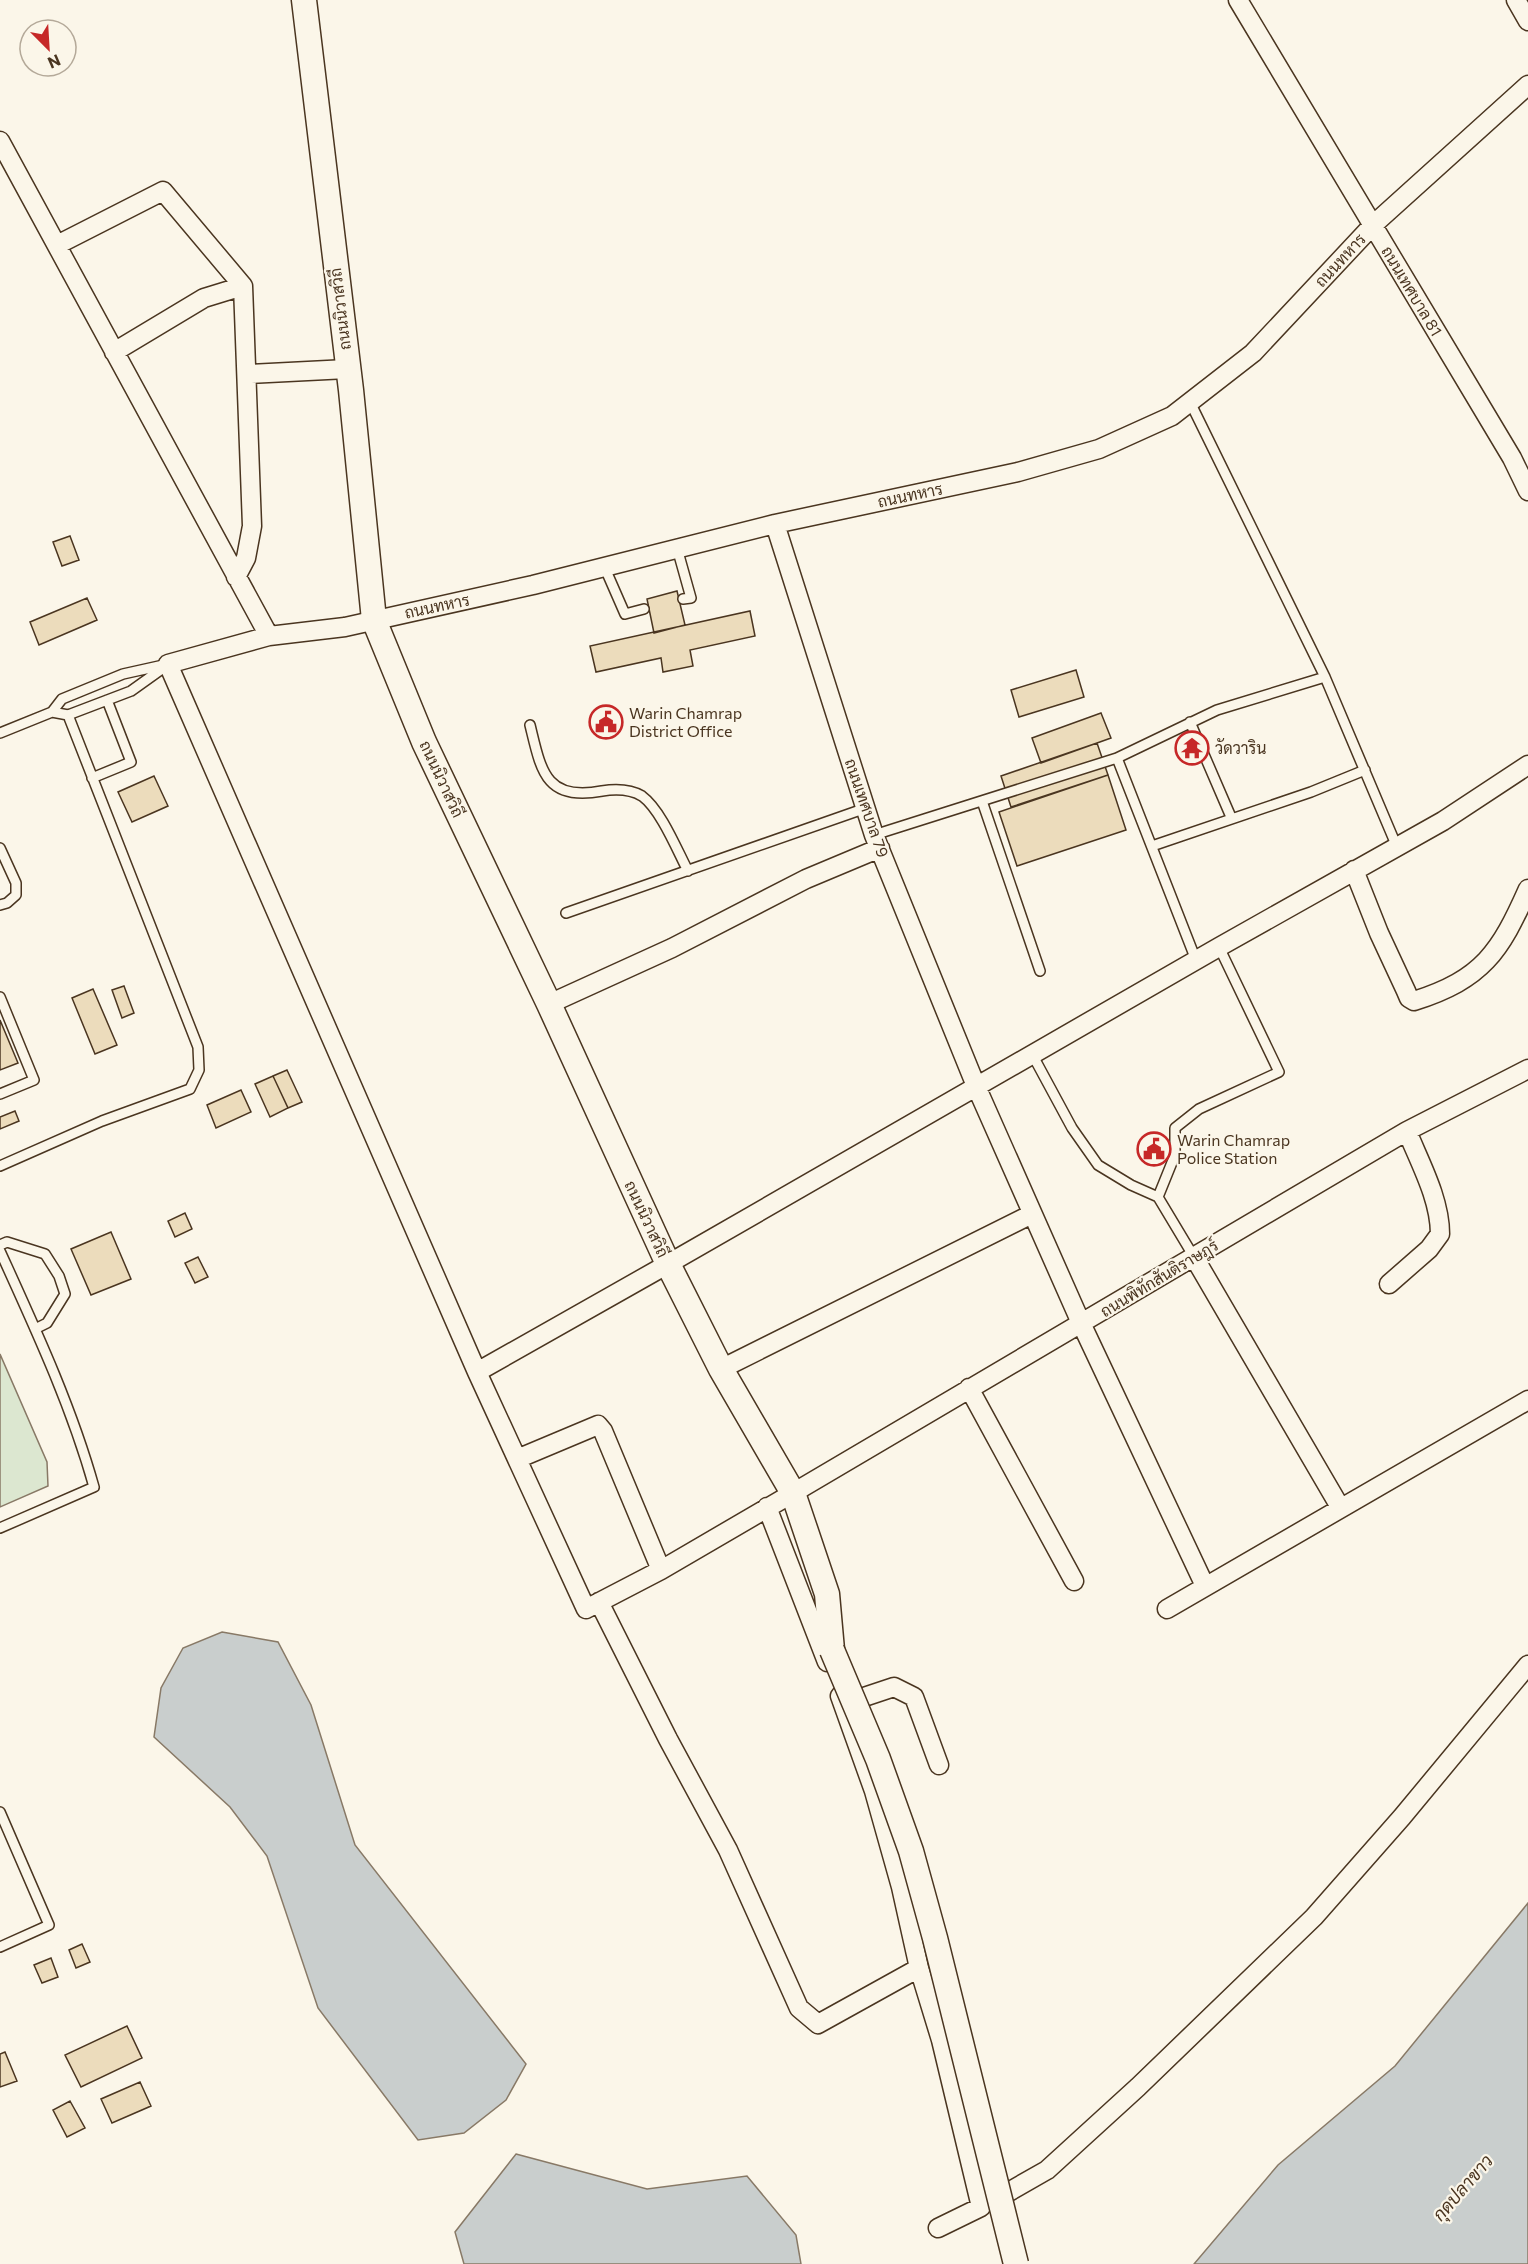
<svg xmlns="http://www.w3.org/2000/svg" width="1528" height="2264" font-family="Commissioner,Sarabun,sans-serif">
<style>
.green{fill:#dce7d0;stroke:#887966;stroke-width:1.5}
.water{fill:#c9cecd;stroke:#887966;stroke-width:1.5}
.building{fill:#ecdcbc;stroke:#4a3520;stroke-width:1.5}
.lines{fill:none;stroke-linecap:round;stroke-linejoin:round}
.service-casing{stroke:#4a3520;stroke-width:12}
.minor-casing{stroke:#4a3520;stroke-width:21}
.secondary-casing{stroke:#4a3520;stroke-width:27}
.service{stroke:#fbf6e9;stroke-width:9}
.minor{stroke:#fbf6e9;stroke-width:18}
.secondary{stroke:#fbf6e9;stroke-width:24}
.secondary-bridge-casing{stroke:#4a3520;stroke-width:27;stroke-linecap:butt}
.secondary-bridge{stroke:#fbf6e9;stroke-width:24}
.labels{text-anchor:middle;stroke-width:4.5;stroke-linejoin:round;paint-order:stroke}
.street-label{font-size:16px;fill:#4a3520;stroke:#fbf6e9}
.poi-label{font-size:16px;fill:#4a3520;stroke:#fbf6e9;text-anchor:start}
.water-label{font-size:18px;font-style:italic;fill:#4a3520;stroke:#fbf6e9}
</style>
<rect width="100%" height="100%" fill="#fbf6e9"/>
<path class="green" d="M0 1354 47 1462 48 1486 0 1507Z"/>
<path class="water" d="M222 1632 278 1642 311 1705 355 1845 526 2064 506 2100 464 2133 418 2140 318 2008 267 1856 230 1807 154 1737 161 1688 183 1648Z
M1528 1903V2264H1194L1278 2165 1395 2066Z
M516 2154 647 2189 747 2176 796 2235 801 2264H464L455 2232Z"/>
<path class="building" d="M70 536 79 560 62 566 53 542Z
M677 591 685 625 654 633 647 599Z
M87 598 97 620 39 645 30 622Z
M750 611 755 636 690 650 693 666 663 672 661 658 596 672 590 646Z
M1076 670 1084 697 1019 717 1011 690Z
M1101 713 1111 738 1041 763 1032 738Z
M1097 743 1108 775 1011 807 1001 776Z
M1108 775 1126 830 1017 866 999 812Z
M154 776 168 806 132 822 118 792Z
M124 986 134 1013 122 1018 112 990Z
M93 989 117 1045 95 1054 72 998Z
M0 1020 18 1063 0 1070Z
M287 1070 302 1102 288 1108 273 1076Z
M273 1076 288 1108 270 1117 255 1084Z
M241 1090 251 1112 216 1128 207 1105Z
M15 1111 19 1121 0 1129V1117Z
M185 1213 192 1229 175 1237 168 1221Z
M111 1232 131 1279 91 1295 71 1249Z
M198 1257 208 1277 195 1283 185 1263Z
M82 1944 90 1962 76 1968 69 1950Z
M51 1958 58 1977 42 1983 34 1965Z
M127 2026 142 2058 81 2087 65 2055Z
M5 2052 17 2081 0 2087V2054Z
M140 2082 151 2106 112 2123 101 2099Z
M70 2101 85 2128 67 2137 53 2110Z"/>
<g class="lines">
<g class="service-casing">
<path id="service" d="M677 548 691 598 683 599
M604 566 625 614 644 609
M1325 677 1397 847
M52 712 68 715 131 691 166 666
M1190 722 1231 817
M530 725C541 770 545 802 602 791 615 789 630 789 642 796 661 810 677 850 688 871
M0 733 52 712 62 699 123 674 168 664
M1117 758 1217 710 1325 677 1190 402
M92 778 131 762 107 700
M982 801 1040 971
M874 835 1117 758 1196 960
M1152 846 1311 792 1365 770
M0 848 16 883V895L7 903 0 905
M566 913 866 808
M0 997 34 1080 0 1094
M1032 1054 1072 1128 1098 1165 1131 1185 1158 1197 1194 1257
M0 1166 102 1121 190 1089 199 1070 198 1047 68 715
M1158 1197 1175 1155V1128L1199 1109 1279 1072 1219 947
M0 1245 7 1242 45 1254 59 1276 65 1294 47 1323 35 1329
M0 1251C35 1328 71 1405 94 1487L0 1528
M0 1812 49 1925 0 1947"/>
</g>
<g class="minor-casing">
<path id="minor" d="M1238 0 1512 458 1528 491
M1516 0 1528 21
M1528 85 1373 225 1253 353 1172 416 1099 449 1018 472 775 524 533 585 345 627 269 636 168 664 477 1372 586 1609 661 1570 793 1493 1407 1131 1528 1069
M0 141 269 636
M57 245 163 191 243 286
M114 352 204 298 243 286 252 526 246 558 236 577
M247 374 347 369
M775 524 874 835 976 1086 1081 1323 1205 1586
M1354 870 1379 933 1406 991 1409 998 1414 1001C1483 979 1500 952 1528 889
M549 1004 672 948 806 879 880 848
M1194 1257 1340 1507
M1389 1284 1429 1249 1440 1234C1440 1199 1420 1163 1407 1131
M721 1369 1032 1214
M477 1372 668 1264 1219 947 1443 821 1528 765
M969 1388 1074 1581
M517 1459 598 1425 603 1431 661 1570
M767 1507 827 1662
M599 1602 668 1739 728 1850 799 2008 818 2024 919 1968
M1167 1609 1528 1400
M840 1696 874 1791 901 1887 919 1968 941 2040 981 2207 938 2228
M843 1704 894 1687 914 1697 939 1765
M991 2202 1047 2170 1138 2087 1314 1917 1402 1817 1528 1665"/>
</g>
<g class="secondary-casing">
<path id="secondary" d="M304 0 351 390 374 620 424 742 549 1004 668 1264 721 1369 793 1493 827 1594 832 1650"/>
</g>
<use href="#service" class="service"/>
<use href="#minor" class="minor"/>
<use href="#secondary" class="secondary"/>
<g class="secondary-bridge-casing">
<path id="secondary-bridge" d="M832 1650 878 1759 911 1851 935 1938 1016 2264"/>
</g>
<use href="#secondary-bridge" class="secondary-bridge"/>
</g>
<defs>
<g id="civic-ring" transform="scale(1.725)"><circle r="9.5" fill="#fbf6e9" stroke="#c62828" stroke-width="1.5"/><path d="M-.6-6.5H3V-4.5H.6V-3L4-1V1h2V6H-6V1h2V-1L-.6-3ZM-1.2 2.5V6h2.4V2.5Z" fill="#c62828"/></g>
<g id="temple-ring" transform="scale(1.725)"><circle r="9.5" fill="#fbf6e9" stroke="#c62828" stroke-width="1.5"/><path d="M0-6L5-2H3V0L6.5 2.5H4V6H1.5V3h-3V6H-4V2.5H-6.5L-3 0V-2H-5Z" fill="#c62828"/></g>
</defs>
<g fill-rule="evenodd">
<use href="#civic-ring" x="606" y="722"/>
<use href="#temple-ring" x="1192" y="748"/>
<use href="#civic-ring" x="1154" y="1149"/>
</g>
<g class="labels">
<g class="street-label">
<text transform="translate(1340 260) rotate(-47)" y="6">ถนนทหาร</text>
<text transform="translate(1412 291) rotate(59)" y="6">ถนนเทศบาล 81</text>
<text transform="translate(340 309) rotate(-97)" y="6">ถนนนิวาสวิถี</text>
<text transform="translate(910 495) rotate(-12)" y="6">ถนนทหาร</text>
<text transform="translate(437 606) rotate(-12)" y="6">ถนนทหาร</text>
<text transform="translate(442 779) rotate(65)" y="6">ถนนนิวาสวิถี</text>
<text transform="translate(867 808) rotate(71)" y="6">ถนนเทศบาล 79</text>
<text transform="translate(647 1219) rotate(65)" y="6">ถนนนิวาสวิถี</text>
<text transform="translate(1159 1278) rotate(-31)" y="6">ถนนพิทักสันติราษฎร์</text>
</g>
<g class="poi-label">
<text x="629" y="719">Warin Chamrap<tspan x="629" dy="18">District Office</tspan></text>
<text x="1215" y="754">วัดวาริน</text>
<text x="1177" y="1146">Warin Chamrap<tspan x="1177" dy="18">Police Station</tspan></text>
</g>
<g class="water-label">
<text transform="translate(1463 2188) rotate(-49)" y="6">กุดปลาขาว</text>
</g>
</g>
<g transform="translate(48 48) rotate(156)"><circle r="28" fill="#fbf6e9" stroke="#b4a999" stroke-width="1.5"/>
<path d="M0-4.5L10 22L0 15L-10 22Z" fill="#c62828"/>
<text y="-9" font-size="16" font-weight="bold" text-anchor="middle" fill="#4a3520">N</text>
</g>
</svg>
